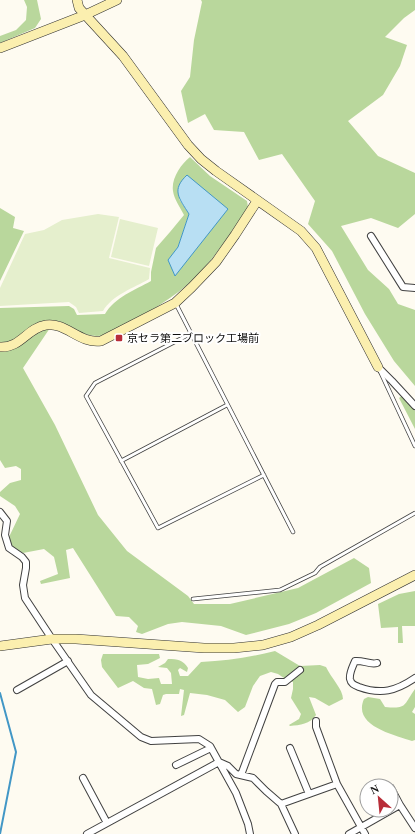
<svg xmlns="http://www.w3.org/2000/svg" width="415" height="834" font-family="'Times New Roman','Noto Sans JP',serif">
<style>
.forest{fill:#b9d79c;fill-rule:evenodd}
.pitch{fill:#e5efcd}
.water{fill:#b8dff3;stroke:#4297c6}
.lines{fill:none;stroke-linecap:round;stroke-linejoin:round}
.stream{stroke:#4297c6;stroke-width:2}
.lane-casing{stroke:#414141;stroke-width:4.5}
.street-casing{stroke:#414141;stroke-width:8}
.secondary-casing{stroke:#303030;stroke-width:10}
.lane{stroke:#fff;stroke-width:3}
.street{stroke:#fff;stroke-width:6}
.secondary{stroke:#fbefaf;stroke-width:9}
.poi-dot{fill:#b82d39;stroke:#fff;stroke-width:1.5}
.labels{text-anchor:middle;stroke-width:4;stroke-linejoin:round;paint-order:stroke}
.poi-label{font-size:11px;fill:#0e0e0e;stroke:#fff;text-anchor:start}
</style>
<rect width="100%" height="100%" fill="#fefbf1"/>
<path class="forest" d="M24 0H37L41 19 35 28 0 43V36L16 30 26 20 27 7Z
M201 0H415V10L404 18 385 37 407 45 400 66 383 95 348 121 378 156 415 173V214L398 228 371 218 341 226 368 270 389 289 398 304 415 310V386L394 361 365 314 332 251 308 224 315 201 282 154 259 160 244 132 214 130 205 114 188 123 181 91 190 77 194 40 202 2Z
M190 157 210 176 247 201 248 207C230 234 213 262 188 284 164 305 133 321 105 335 87 339 74 329 59 321L50 328 23 368 55 425 98 515 127 551 188 596 194 604H230L298 588 354 558 369 568 371 583 316 613 289 624 246 635 221 626 182 622 168 624 142 634 136 632 138 626 129 617 116 616 73 548 66 550 70 578 41 584 40 581 58 574 54 557 44 549 23 553 12 547 9 537 20 514 15 506 0 496V492L10 483 21 480V469L16 466 5 468 0 460V308L69 306 74 309 77 315 105 314C115 297 135 290 151 281V272L156 248 170 232 184 215C180 207 174 199 173 191 171 179 181 164 190 157ZM179 199 228 209 178 247 189 214Z
M0 208 15 217 13 228 24 231 0 281Z
M403 395 415 411V429L399 398Z
M415 591V626H402L403 643H398V627L381 628 378 604 399 594Z
M275 651 300 666 320 665 326 667C331 678 343 689 343 699L329 706 315 698 309 697 316 715C310 724 300 725 290 726L289 725 299 719 301 714 291 698 293 689V682L284 678 278 674 271 672 260 676 253 686 245 707 238 712 225 700 207 695 190 693 184 715 181 716 184 690 180 689 179 694H166L163 695 160 704 156 705 152 689 144 688 133 681 118 688 102 667 101 660 103 654H159L160 658 148 664 137 665 138 677 148 679 159 678 161 684H172L171 673 167 668 158 667 165 663 168 659C178 659 183 660 188 668L187 672 180 668 178 670 180 676H188L201 662C226 661 251 657 275 651Z
M415 689V707L412 712 415 714V740L412 741C395 735 352 726 364 699L368 697 380 699 385 707C407 709 403 706 415 689Z"/>
<path class="pitch" d="M98 214 119 217 109 258 150 268 149 279C134 288 112 295 103 311L79 313 76 307 69 302 0 306V288L25 234 44 230 62 220Z
M120 219 158 228 149 266 111 257Z"/>
<path class="water" d="M187 175 228 209 175 276 168 260 178 247 189 214C179 198 171 190 187 175Z"/>
<g class="lines">
<path class="stream" d="M0 693 16 752 0 834"/>
<g class="lane-casing">
<path id="lane" d="M176 304 293 532
M190 334 95 383 86 396 158 528 264 475
M380 371 415 446
M121 461 227 405
M193 599 280 590 315 573 320 567 415 513"/>
</g>
<g class="street-casing">
<path id="street" d="M371 236 403 287 415 288
M378 367 392 381 415 406
M0 512 7 521 5 535 9 548 22 557 26 562V568L23 585 25 598 52 639 91 695 141 737 151 741 199 739 210 746 236 793 248 824 250 834
M377 663C370 665 363 660 355 661 353 666 349 673 350 679 351 684 354 685 359 687 381 695 396 691 415 678
M17 690 68 661
M316 721V727L337 784 365 834
M290 748 309 794
M219 762 228 766 236 774 253 778 266 791 281 804 337 784
M176 765 211 748
M241 775 275 684 277 682H285L300 670
M83 778 107 823
M281 804 295 834
M400 805 415 828
M87 834 219 762
M349 834 400 805 391 788"/>
</g>
<g class="secondary-casing">
<path id="secondary" d="M77 0 79 8 123 56 188 145 201 159 216 171 301 231 316 248 378 367
M0 48 85 15 117 0
M0 347C21 348 27 328 46 325 66 322 79 344 101 341L175 303 192 287 216 262 235 235 257 201
M0 646 52 639H76L204 648H234L263 645 291 637 318 625 415 575"/>
</g>
<use href="#lane" class="lane"/>
<use href="#street" class="street"/>
<use href="#secondary" class="secondary"/>
</g>
<rect class="poi-dot" x="115" y="334" width="8" height="8" rx="2"/>
<g class="labels">
<g class="poi-label">
<text x="127" y="342">京セラ第二ブロック工場前</text>
</g>
</g>
<g transform="translate(379 798) rotate(333)"><circle r="19" fill="#ffffff" stroke="#9f9f9f"/>
<path d="M0-3L7 15L0 10L-7 15Z" fill="#b82d39"/>
<text y="-6" font-size="11" font-weight="bold" text-anchor="middle" fill="#0e0e0e">N</text>
</g>
</svg>
